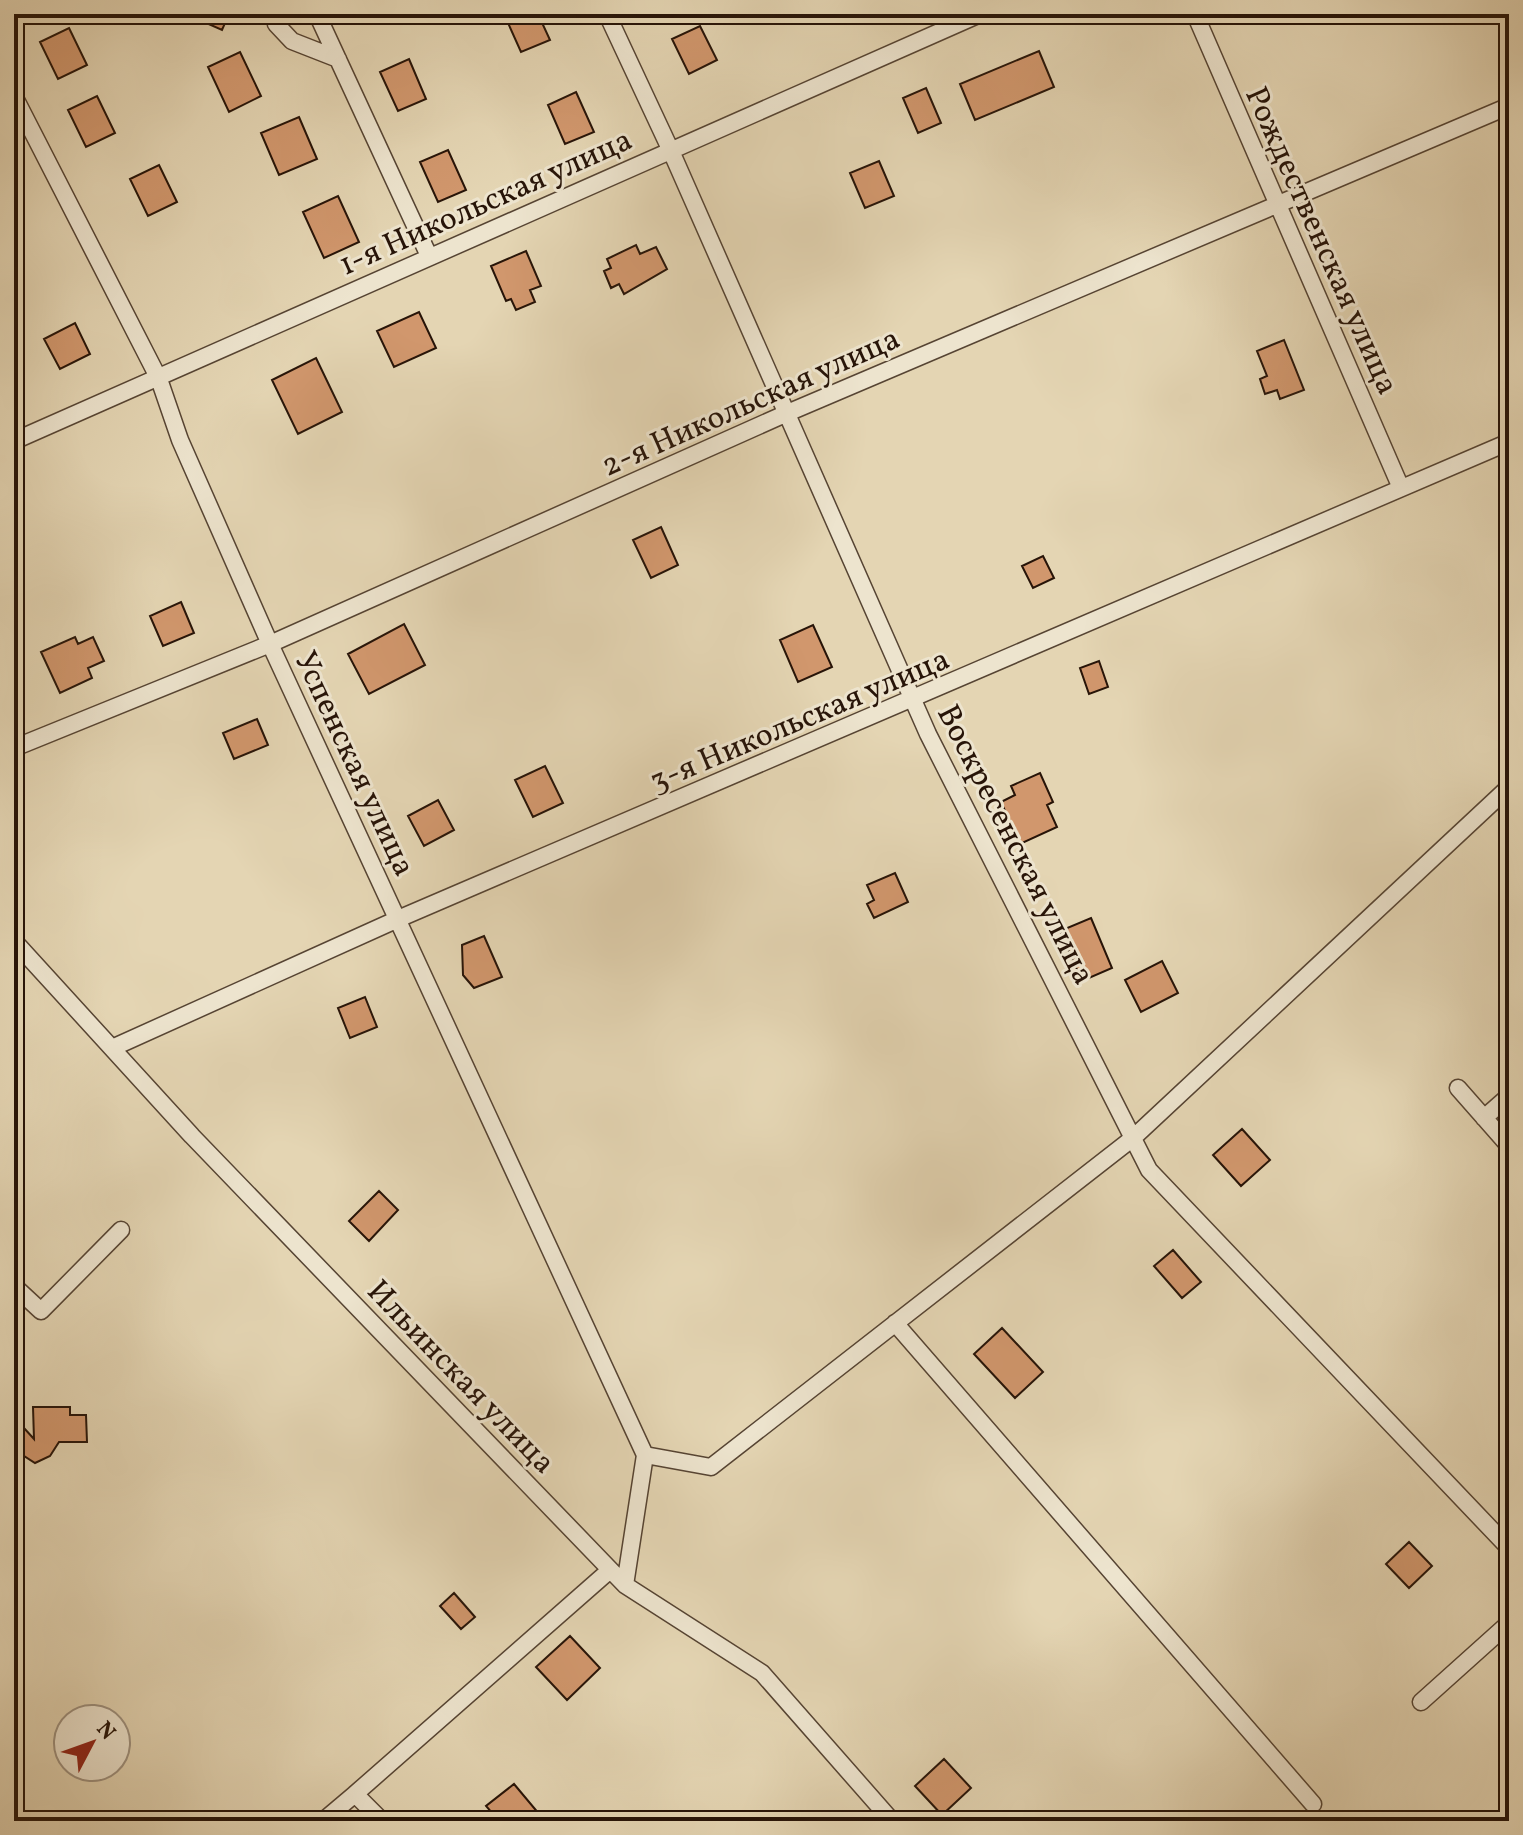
<svg xmlns="http://www.w3.org/2000/svg" width="1523" height="1835" font-family="Vollkorn,serif">
<style>
.building{fill:#d1976d;stroke:#271408;stroke-width:2}
.lines{fill:none;stroke-linecap:round;stroke-linejoin:round}
.street-casing{stroke:#564433;stroke-width:19}
.street{stroke:#ede4ce;stroke-width:16}
.labels{text-anchor:middle;stroke-width:6;stroke-linejoin:round;paint-order:stroke}
.street-label{font-size:32px;fill:#271408;stroke:#ede4ce}
</style>
<rect width="100%" height="100%" fill="#e4d5b3"/>
<filter id="stains"><feTurbulence type="fractalNoise" baseFrequency=".0025" numOctaves="4"/><feColorMatrix values="0 0 0 0 .2 0 0 0 0 .09 0 0 0 0 .02 0 0 0 .5 -.17"/></filter>
<radialGradient id="worn" r=".72"><stop offset=".6" stop-color="#630" stop-opacity="0"/><stop offset="1" stop-color="#630" stop-opacity=".3"/></radialGradient>
<path class="building" d="M186 14H229L222 30Z
M504 14H538L550 40 521 52Z
M700 26 717 60 689 74 672 39Z
M69 28 87 65 58 79 40 42Z
M1039 51 1054 87 975 120 960 84Z
M240 52 261 96 229 112 208 67Z
M409 59 426 99 398 111 380 72Z
M926 88 941 123 918 133 903 98Z
M576 92 594 132 565 144 548 105Z
M97 96 115 133 86 147 68 110Z
M299 117 317 159 279 175 261 133Z
M448 150 466 190 438 202 420 162Z
M879 161 894 196 865 208 850 173Z
M159 165 177 202 148 216 130 179Z
M338 196 359 242 324 258 303 212Z
M636 245 640 254 656 247 667 269 624 294 619 284 611 288 604 271 611 268 607 259Z
M526 251 541 286 530 290 535 302 516 310 511 299 506 301 491 266Z
M419 312 436 348 394 367 377 331Z
M75 323 90 354 60 369 44 339Z
M1284 340 1304 390 1280 399 1277 390 1265 394 1260 379 1267 376 1257 351Z
M316 358 342 412 298 434 272 380Z
M661 527 678 565 651 578 633 540Z
M1043 556 1054 578 1033 588 1022 566Z
M181 602 194 633 163 646 150 616Z
M404 624 425 665 369 694 348 654Z
M813 625 832 667 798 682 780 640Z
M75 637 78 644 93 637 104 661 88 668 92 678 60 693 41 652Z
M1099 661 1108 687 1089 694 1080 668Z
M257 719 268 745 234 759 223 733Z
M545 766 563 803 533 817 515 780Z
M1040 773 1053 802 1047 805 1057 827 1020 844 1001 802 1015 795 1011 786Z
M438 800 454 830 424 846 408 816Z
M895 873 908 902 874 918 867 904 874 900 867 885Z
M1091 918 1112 968 1082 981 1060 931Z
M484 936 502 977 474 988 463 975 462 945Z
M1162 961 1178 993 1141 1012 1125 980Z
M365 997 377 1027 350 1038 338 1008Z
M1242 1129 1270 1160 1241 1186 1213 1155Z
M379 1191 398 1210 369 1241 349 1221Z
M1173 1250 1201 1282 1182 1298 1154 1266Z
M1002 1328 1043 1372 1015 1398 974 1354Z
M33 1407H70V1415H86L87 1442H59L50 1456 35 1463 24 1456 14 1465V1417L34 1439Z
M1409 1542 1432 1566 1409 1588 1386 1564Z
M454 1593 475 1617 461 1629 440 1606Z
M570 1636 600 1668 567 1700 536 1667Z
M944 1759 971 1788 942 1815 915 1786Z
M514 1784 545 1821H499L486 1806Z"/>
<g class="lines">
<g class="street-casing">
<path id="street" d="M280 14 276 24 292 41 338 59
M317 14 429 256
M607 14 671 151 928 734 1149 1170 1509 1548
M1195 14 1401 488
M14 96 159 379 180 440 270 644 645 1455
M14 441 980 14
M14 748 270 644 785 414 1509 106
M14 941 192 1136 625 1585 762 1673 892 1821
M112 1048 398 919 1509 442
M1458 1088 1509 1146
M1484 1118 1509 1096
M14 1286 41 1311 121 1230
M895 1323 1313 1804
M645 1455 711 1467 1133 1138 1509 787
M625 1585 645 1455
M1421 1702 1509 1623
M323 1821 355 1794
M382 1821 355 1794 610 1570"/>
</g>
<use href="#street" class="street"/>
</g>
<g class="labels">
<g class="street-label">
<text transform="translate(485 201) rotate(-24)" y="11">1-я Никольская улица</text>
<text transform="translate(1323 240) rotate(66)" y="11">Рождественская улица</text>
<text transform="translate(750 401) rotate(-24)" y="11">2-я Никольская улица</text>
<text transform="translate(799 719) rotate(-23)" y="11">3-я Никольская улица</text>
<text transform="translate(356 763) rotate(65)" y="11">Успенская улица</text>
<text transform="translate(1017 844) rotate(63)" y="11">Воскресенская улица</text>
<text transform="translate(462 1376) rotate(46)" y="11">Ильинская улица</text>
</g>
</g>
<rect width="1523" height="1835" fill="none" stroke="#e4d5b3" stroke-width="48"/>
<rect x="16" y="16" width="1491" height="1803" fill="none" stroke="#271408" stroke-width="4"/>
<rect x="24" y="24" width="1475" height="1787" fill="none" stroke="#271408" stroke-width="2"/>
<g transform="translate(92 1743) rotate(49)"><circle r="38" fill="#ede4ce" stroke="#9e917f" stroke-width="2"/>
<path d="M0-6L14 30L0 20L-14 30Z" fill="#8f2418"/>
<text y="-12" font-size="22" font-weight="bold" text-anchor="middle" fill="#271408">N</text>
</g>
<rect width="100%" height="100%" filter="url(#stains)"/>
<rect width="100%" height="100%" fill="url(#worn)"/>
</svg>
